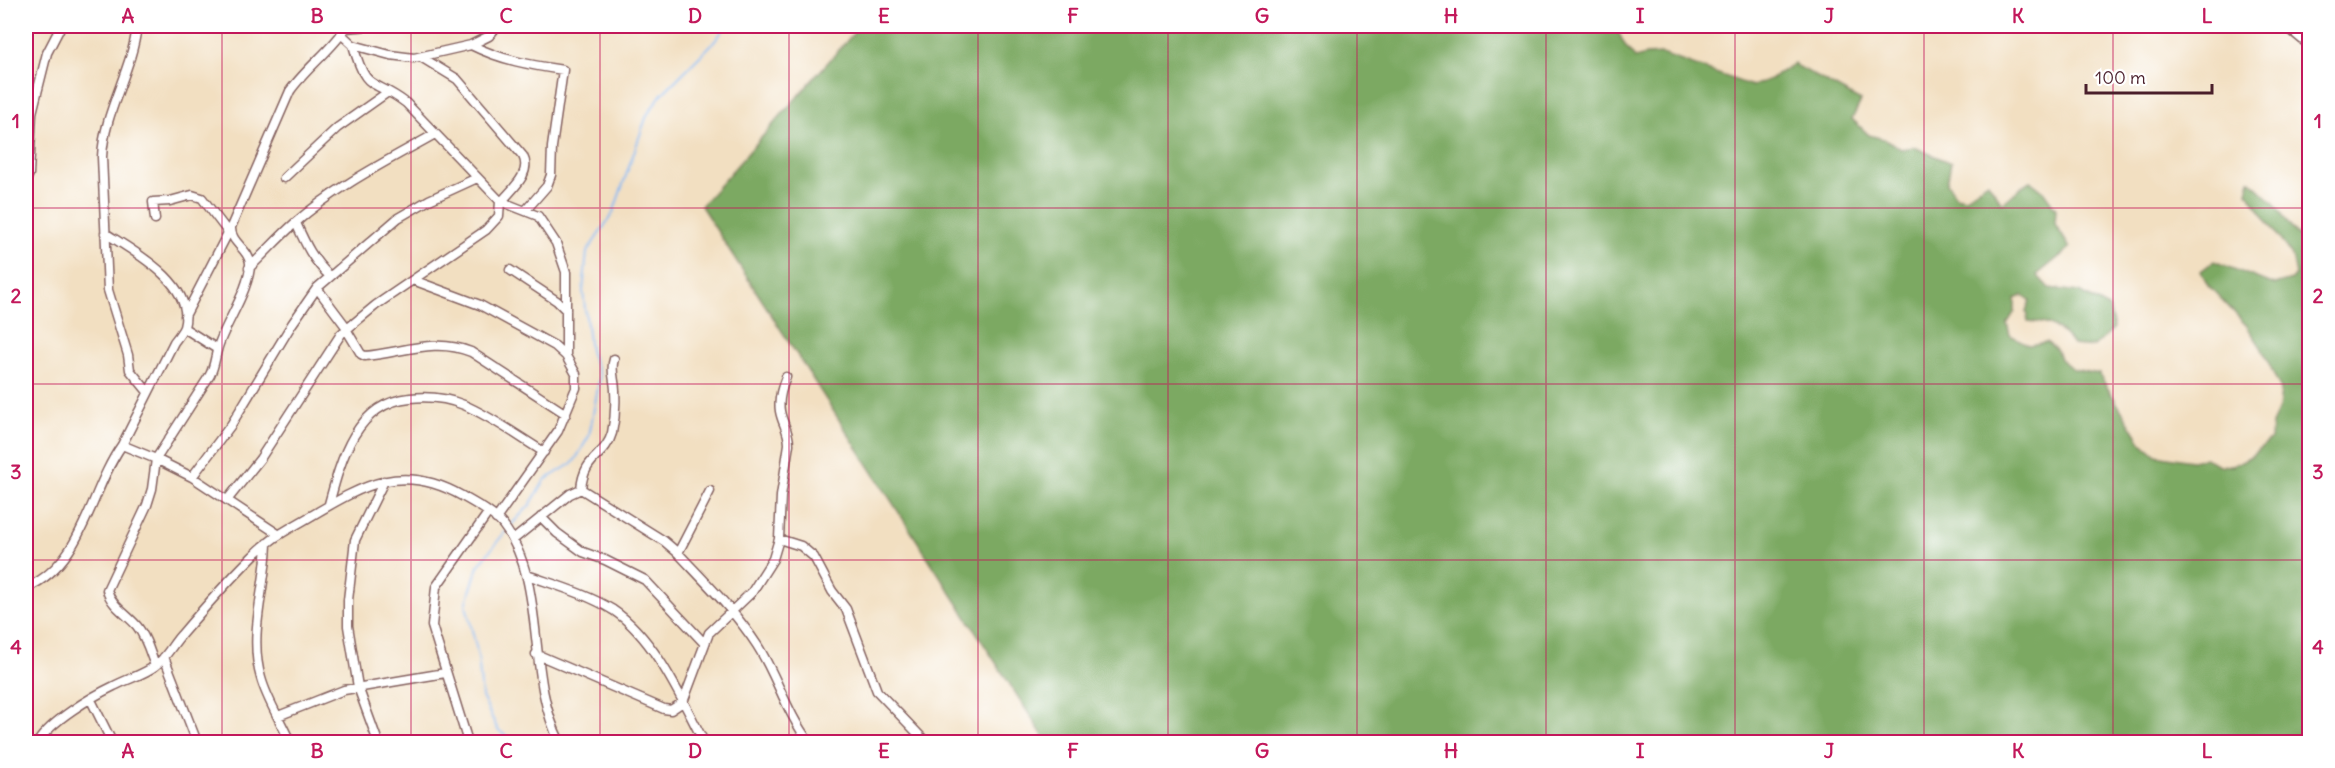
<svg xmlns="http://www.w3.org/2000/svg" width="2335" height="768" font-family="Delius,sans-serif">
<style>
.forest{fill:#7ba962;stroke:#626446;stroke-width:1.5}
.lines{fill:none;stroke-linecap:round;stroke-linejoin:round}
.stream{stroke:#85b9f3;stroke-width:2}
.minor-casing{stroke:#856260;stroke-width:11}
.minor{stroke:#fff;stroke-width:8}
.grid{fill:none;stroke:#c2185b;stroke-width:1.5;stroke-opacity:0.55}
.neatline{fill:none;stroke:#c2185b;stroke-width:2}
.grid-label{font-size:20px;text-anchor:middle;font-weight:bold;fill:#c2185b}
</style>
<rect width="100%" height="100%" fill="#fff"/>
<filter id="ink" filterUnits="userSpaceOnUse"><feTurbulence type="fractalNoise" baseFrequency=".0167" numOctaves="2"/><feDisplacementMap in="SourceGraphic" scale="12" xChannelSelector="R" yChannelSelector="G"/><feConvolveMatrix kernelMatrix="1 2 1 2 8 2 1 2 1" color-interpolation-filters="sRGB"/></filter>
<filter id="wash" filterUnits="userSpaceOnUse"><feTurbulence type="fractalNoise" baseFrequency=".008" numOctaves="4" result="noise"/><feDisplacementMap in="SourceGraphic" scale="24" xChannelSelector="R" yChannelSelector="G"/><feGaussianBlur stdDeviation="1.35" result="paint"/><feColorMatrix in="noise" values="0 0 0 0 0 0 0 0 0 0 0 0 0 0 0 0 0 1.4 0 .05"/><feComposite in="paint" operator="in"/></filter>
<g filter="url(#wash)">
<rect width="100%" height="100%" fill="#f2dfc1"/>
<path class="forest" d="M860 26H1615L1626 47 1635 58 1646 55 1662 54 1752 86 1770 79 1794 64 1861 101 1852 119 1869 135 1887 140 1901 149 1914 147 1951 163 1947 183 1956 196 1965 198 1988 182 2002 203C2013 197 2018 187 2030 181L2044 192 2056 209 2055 224 2070 248 2037 275 2049 288 2080 292 2109 308 2114 328 2094 347 2073 345C2061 328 2049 323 2028 321L2026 312 2030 300 2023 295 2015 299V311L2007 324 2010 335 2029 345 2046 342 2057 350 2060 359 2073 369 2099 374 2141 442 2156 455 2192 461 2205 458 2220 465 2232 466 2251 456 2271 439 2272 424 2279 409 2281 390 2261 347 2247 326 2208 285 2201 271 2214 261 2274 285 2292 280 2296 275 2292 256 2247 192 2250 180 2273 202 2309 251V742H1047L701 206Z"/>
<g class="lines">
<path class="stream" d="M509 527 530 505 545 480 574 462 589 436 600 376 590 351 583 291 587 252 613 213 647 115 661 95 715 41 726 26
M505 532 478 566 466 605 478 655 482 697 498 730 516 742"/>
</g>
</g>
<g filter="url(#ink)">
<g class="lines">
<g class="minor-casing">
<path id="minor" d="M137 26C132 71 104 111 102 157L108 290 128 355 130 370 148 392
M2286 26 2310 46
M346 28 369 26
M341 34 353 45 390 55 414 58 471 45 489 36 497 26
M471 45C501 60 530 65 563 70L552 147 551 175 547 186 526 210
M421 57 457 79 523 156C532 173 513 188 502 201
M284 178 337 128 388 92
M26 181 29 174 32 113 47 53 61 26
M500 201 538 216 556 243 566 272V356
M155 219 153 202 170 201 192 195 202 198 228 232
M296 223C305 243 313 261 330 276
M105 233C133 251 196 284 184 327 182 332 177 338 174 342L122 445
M249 268C265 253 279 237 295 223 337 186 387 161 435 134
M510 270 557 301 566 310
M413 280 480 305 555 346 566 356 576 374V388L558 431 496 519
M317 288 347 328
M185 316 230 229
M184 328 217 349
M346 329 361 354 365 356C402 353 435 337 471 352L566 414
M192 477 231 425 292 324 317 288 398 218 429 200 477 178
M581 489C584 455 605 458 612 433 615 419 616 405 615 391 615 380 610 370 614 359
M228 499 260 459 341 334 376 305 486 230 499 216 500 201 406 103C372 77 367 95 353 45
M329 504C341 459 356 403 410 398 428 396 447 398 464 405 492 417 518 436 544 452
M541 517 557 533 583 552 605 560 645 580 704 643
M779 539 801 546 814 557 832 591 846 609 877 691 926 742
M513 540 570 494 581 489 664 541 678 553C705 582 735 611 757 645 777 676 786 712 809 742
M267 543C266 587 248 634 261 678 267 700 281 721 290 742
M678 553 710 491
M527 575C555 585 587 594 613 610 655 638 681 698 704 742
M26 588C84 563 89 492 122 445L156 459 210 375C215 365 215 357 218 347 225 324 251 287 250 263 249 249 230 243 231 227L290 91C307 67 334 48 347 26
M536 654 664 709 671 710 683 702 709 633 752 592 773 559 779 539 781 496 789 444C789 431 782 423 780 411 778 400 782 387 786 377
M164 657 197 742
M155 666C150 652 146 637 137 626 127 614 111 606 107 590L147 505 152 489 156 459 192 477 278 534
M91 700 112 742
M278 716 344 690 445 673
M38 742C51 721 91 697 114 686 127 679 143 675 155 666 166 658 172 645 181 635 204 608 227 582 252 557 273 536 286 531 311 516 364 485 402 462 462 496 476 504 493 513 503 525 548 583 525 675 560 742
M378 742 358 687 348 626V600L355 540 384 481
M468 742 432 626 436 587 488 513
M2238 742H2248"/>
</g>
<use href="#minor" class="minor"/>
</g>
</g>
<path class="grid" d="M222 26V742M411 26V742M600 26V742M789 26V742M978 26V742M1168 26V742M1357 26V742M1546 26V742M1735 26V742M1924 26V742M2113 26V742M26 208H2310M26 384H2310M26 560H2310"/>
<rect width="2335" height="768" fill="none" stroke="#fff" stroke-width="66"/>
<path d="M2086 84v9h126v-9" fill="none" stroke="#4a1f2b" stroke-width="3"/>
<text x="2095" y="84" font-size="18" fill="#4a1f2b" stroke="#ffffff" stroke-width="4.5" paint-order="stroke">100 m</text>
<rect x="33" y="33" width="2269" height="702" class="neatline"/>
<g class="grid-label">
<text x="128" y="23">A</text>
<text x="317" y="23">B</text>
<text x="506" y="23">C</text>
<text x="695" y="23">D</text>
<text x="884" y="23">E</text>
<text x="1073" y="23">F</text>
<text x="1262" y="23">G</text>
<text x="1451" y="23">H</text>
<text x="1640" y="23">I</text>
<text x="1829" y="23">J</text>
<text x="2018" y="23">K</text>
<text x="2207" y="23">L</text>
<text x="16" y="128">1</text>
<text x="2318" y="128">1</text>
<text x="16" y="303">2</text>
<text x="2318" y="303">2</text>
<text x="16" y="479">3</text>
<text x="2318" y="479">3</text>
<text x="16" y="654">4</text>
<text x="2318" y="654">4</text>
<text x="128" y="758">A</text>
<text x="317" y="758">B</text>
<text x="506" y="758">C</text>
<text x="695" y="758">D</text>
<text x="884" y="758">E</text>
<text x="1073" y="758">F</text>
<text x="1262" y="758">G</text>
<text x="1451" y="758">H</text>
<text x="1640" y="758">I</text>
<text x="1829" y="758">J</text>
<text x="2018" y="758">K</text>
<text x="2207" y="758">L</text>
</g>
</svg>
